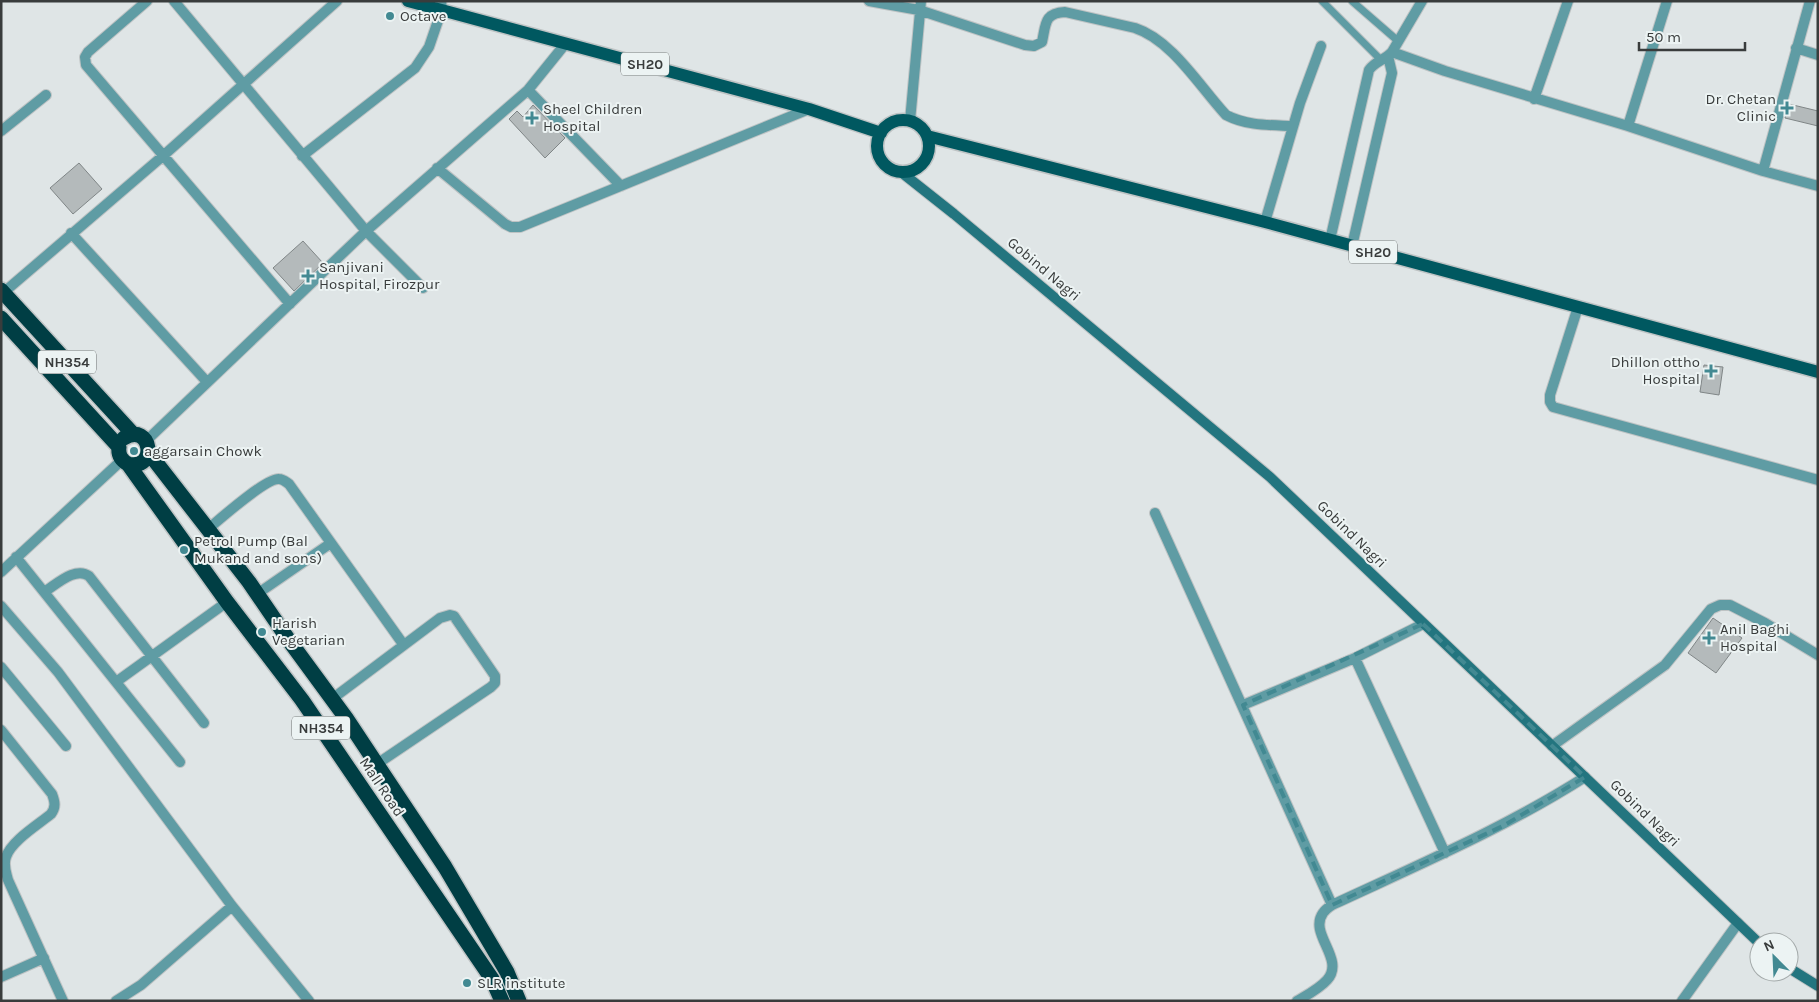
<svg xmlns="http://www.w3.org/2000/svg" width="1819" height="1002" font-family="Karla,sans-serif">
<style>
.building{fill:#b4babb;stroke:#808687}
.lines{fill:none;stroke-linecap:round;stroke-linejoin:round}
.lane-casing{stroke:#bec3c4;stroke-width:9}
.street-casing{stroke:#bec3c4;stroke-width:12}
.secondary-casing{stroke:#bec3c4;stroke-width:12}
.primary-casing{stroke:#bec3c4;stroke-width:15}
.highway-casing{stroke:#bec3c4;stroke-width:18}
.lane{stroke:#5f9ca4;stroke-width:7}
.street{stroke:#5f9ca4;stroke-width:10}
.secondary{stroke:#23757f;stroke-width:10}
.primary{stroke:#005860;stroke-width:12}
.highway{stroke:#003e44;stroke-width:15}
.marked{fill:none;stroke:#428992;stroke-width:4;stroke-dasharray:10 6;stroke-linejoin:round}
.poi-dot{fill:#428992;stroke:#ecf3f3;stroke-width:2}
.labels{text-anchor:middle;stroke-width:4;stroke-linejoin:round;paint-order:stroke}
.shield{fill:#ecf3f3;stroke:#6f7373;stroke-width:1}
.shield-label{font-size:14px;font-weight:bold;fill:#393c3c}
.poi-label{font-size:15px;fill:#393c3c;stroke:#ecf3f3;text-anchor:start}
.street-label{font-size:15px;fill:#393c3c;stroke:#ecf3f3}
</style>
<rect width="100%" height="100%" fill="#dfe5e6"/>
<path class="building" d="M1789 104 1818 111V126L1785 118Z
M533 105 565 138 545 158 509 119 517 111 523 117Z
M79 163 102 189 73 214 50 188Z
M303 241 323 263 294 291 273 268Z
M1704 365 1723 367 1719 395 1700 392Z
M1713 618 1742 638 1716 673 1688 653Z"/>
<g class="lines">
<g class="lane-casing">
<path id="lane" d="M1322 1 1380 59
M1352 1 1398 41"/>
</g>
<g class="street-casing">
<path id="street" d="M147 1 88 52 85 57 86 65 290 304
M174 1 366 231 423 288
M869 1 919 10 1025 45 1034 46 1042 42C1046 24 1044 13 1065 12L1135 28C1172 40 1200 87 1226 115 1247 126 1270 125 1293 126
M1796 48 1818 55
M1392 52 1445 71 1628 126 1763 171 1818 186
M528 90 621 186
M1534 99 1568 1
M910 121 921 1
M1628 126 1667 1
M1 131 46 95
M302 156 415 68 429 47 442 9 441 1
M437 168 505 224 511 227H520L809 109
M1763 171 1810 1
M1265 222 1300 103 1321 46
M71 233 207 382
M1330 240 1369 70C1375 61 1385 60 1392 52L1422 1
M1352 246 1392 73 1388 56
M3 293 164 155 337 1
M1578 307 1550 395V402L1553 407 1818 480
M146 441 366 231 528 90 566 43
M1155 513 1332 905
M208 529C220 519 266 478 279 479 283 479 286 482 289 484L403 644
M16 557 180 762
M1 572 122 460
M44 592C56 585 75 566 89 576L204 723
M257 594 331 543
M1 606 58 672 232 906 309 1001
M1355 658 1445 853
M1 667 66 746
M116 682 227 602
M332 699 440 618 450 615 454 616 495 676V683L491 687 377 764
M1243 705 1355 658 1423 624
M1 730 52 794C55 802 56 807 51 814 39 824 11 841 6 857 3 865 6 872 8 880L63 1001
M1552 746 1665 665 1711 609 1720 605H1730L1765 623 1818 655
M1 977 44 958
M116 1001 141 985 232 906
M1297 1001C1307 995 1319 989 1327 980 1346 959 1308 934 1323 913 1325 910 1329 907 1332 905 1418 865 1505 828 1585 777
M1682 1001 1738 923"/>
</g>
<g class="secondary-casing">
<path id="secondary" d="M901 172 954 214 1270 477 1759 943
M1789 968 1818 986"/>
</g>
<g class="primary-casing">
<path id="primary" d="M408 1 809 109 881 133
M877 146a26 26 0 1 1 52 0a26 26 0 1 1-52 0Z
M927 136 1265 222 1818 372"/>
</g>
<g class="highway-casing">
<path id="highway" d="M1 290 133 434
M1 318 119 447C118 455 121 460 128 464L227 602 302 700 492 979 502 1001
M124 438C151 421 159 471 128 464
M148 452 249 582 288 639 346 718 445 867 507 972 519 1001"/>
</g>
<use href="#lane" class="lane"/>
<use href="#street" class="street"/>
<use href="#secondary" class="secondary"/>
<use href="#primary" class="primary"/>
<use href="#highway" class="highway"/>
</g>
<path class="marked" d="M1423 624 1585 777 1503 826 1332 905 1243 705Z"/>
<g class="poi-dot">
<circle cx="390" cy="16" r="5"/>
<path d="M1784.5 100.5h5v5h5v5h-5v5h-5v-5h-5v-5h5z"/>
<path d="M529.5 110.5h5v5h5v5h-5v5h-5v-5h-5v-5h5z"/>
<path d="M305.5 268.5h5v5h5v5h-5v5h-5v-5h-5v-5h5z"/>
<path d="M1708.5 363.5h5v5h5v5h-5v5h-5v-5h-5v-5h5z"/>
<circle cx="134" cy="451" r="5"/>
<circle cx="184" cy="550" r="5"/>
<circle cx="262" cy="632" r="5"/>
<path d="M1706.5 630.5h5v5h5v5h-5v5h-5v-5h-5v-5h5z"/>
<circle cx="467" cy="983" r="5"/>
</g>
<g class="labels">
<g class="shield">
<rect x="621" y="52.5" width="48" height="23" rx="4"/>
<rect x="1349" y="240.5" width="48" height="23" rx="4"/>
<rect x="38" y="350.5" width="58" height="23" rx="4"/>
<rect x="292" y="716.5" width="58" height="23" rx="4"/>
</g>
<g class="shield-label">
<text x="645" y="69">SH20</text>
<text x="1373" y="257">SH20</text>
<text x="67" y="367">NH354</text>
<text x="321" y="733">NH354</text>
</g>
<g class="poi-label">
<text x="400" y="21">Octave</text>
<text x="1776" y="104" text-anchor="end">Dr. Chetan<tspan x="1776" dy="17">Clinic</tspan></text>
<text x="543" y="114">Sheel Children<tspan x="543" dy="17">Hospital</tspan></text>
<text x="319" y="272">Sanjivani<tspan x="319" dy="17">Hospital, Firozpur</tspan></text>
<text x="1700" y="367" text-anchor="end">Dhillon ottho<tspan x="1700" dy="17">Hospital</tspan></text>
<text x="144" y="456">aggarsain Chowk</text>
<text x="194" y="546">Petrol Pump (Bal<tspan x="194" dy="17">Mukand and sons)</tspan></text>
<text x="272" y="628">Harish<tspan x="272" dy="17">Vegetarian</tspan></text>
<text x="1720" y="634">Anil Baghi<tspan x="1720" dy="17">Hospital</tspan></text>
<text x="477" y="988">SLR institute</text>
</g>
<g class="street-label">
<text transform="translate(1044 269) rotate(40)" y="5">Gobind Nagri</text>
<text transform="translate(1352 534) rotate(44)" y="5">Gobind Nagri</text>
<text transform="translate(382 787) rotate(56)" y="5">Mall Road</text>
<text transform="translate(1645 813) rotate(44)" y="5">Gobind Nagri</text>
</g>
</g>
<rect width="1819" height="1002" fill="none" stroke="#393c3c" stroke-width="5"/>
<g transform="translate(1774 957) rotate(336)"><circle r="24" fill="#ecf3f3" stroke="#a4aaaa"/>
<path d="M0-4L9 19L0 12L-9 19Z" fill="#428992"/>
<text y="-8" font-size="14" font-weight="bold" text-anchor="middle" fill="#393c3c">N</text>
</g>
<path d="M1639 42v8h106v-8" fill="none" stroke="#393c3c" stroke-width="2.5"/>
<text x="1646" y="42" font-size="15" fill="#393c3c" stroke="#ecf3f3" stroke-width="4" paint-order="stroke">50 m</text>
</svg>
